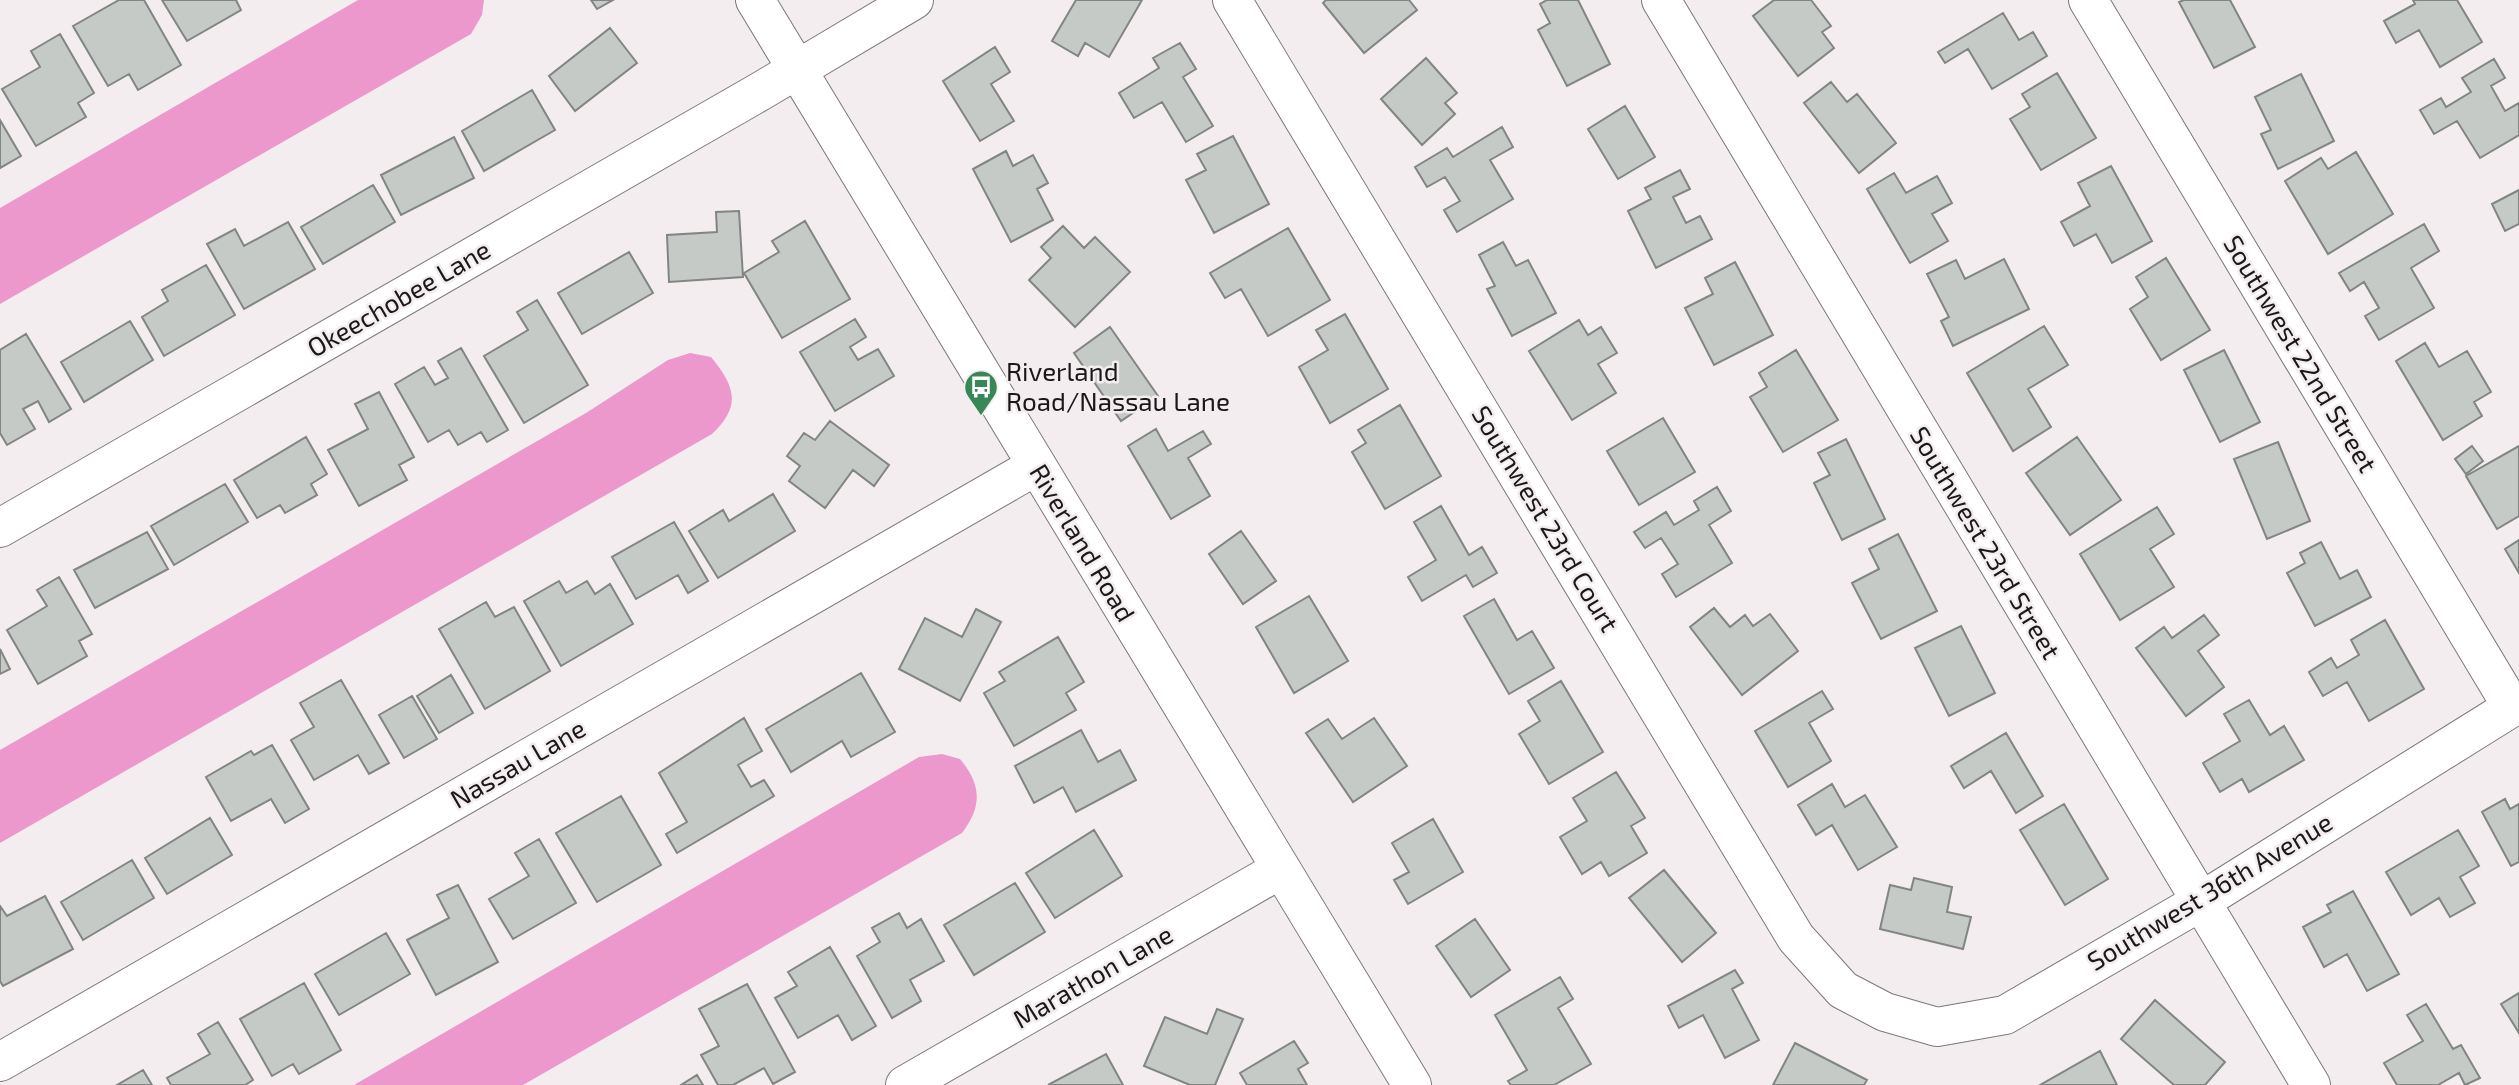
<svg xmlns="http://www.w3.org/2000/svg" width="2519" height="1085" font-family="'Exo 2',sans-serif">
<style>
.water{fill:#ed98cc}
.building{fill:#c5cac7;stroke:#818682;stroke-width:2}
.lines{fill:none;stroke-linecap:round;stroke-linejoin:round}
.minor-casing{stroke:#7d787b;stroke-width:40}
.minor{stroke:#fff;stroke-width:38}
.labels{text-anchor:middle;stroke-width:5;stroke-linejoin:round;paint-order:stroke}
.street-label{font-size:26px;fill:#1a1819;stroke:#f3edf0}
.poi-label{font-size:26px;fill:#1a1819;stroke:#f3edf0;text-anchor:start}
</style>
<rect width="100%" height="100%" fill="#f3edf0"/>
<path class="water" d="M358 0H484L482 15 471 34 0 304V208Z
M690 353 711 357C735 386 742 406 712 434L0 843V750L586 413 668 360Z
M942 754 960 759C982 785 982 807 962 833L523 1085H354L919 757Z"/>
<path class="building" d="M119 0H144L181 65 138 90 129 74 108 86 73 26Z
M162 0H236L241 10 187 41Z
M591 0H613L597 9Z
M1076 0H1142L1109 57 1085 43 1078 56 1052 41Z
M1326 0H1409L1417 10 1364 53 1323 3Z
M1547 0H1578L1610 64 1567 86 1538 30 1550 23 1540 4Z
M1774 0H1811L1831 26 1822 32 1834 48 1798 76 1753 16Z
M2184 0H2230L2255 47 2214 68 2179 2Z
M2413 0H2457L2482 42 2440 67 2419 30 2396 43 2384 21 2415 4Z
M2003 13 2019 40 2033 32 2047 56 1992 89 1968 49 1945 63 1938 52Z
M610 28 637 63 575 111 549 76Z
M60 34 94 93 78 103 86 117 36 146 2 89 40 67 31 51Z
M1180 43 1196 69 1183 77 1213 126 1186 142 1162 102 1134 118 1119 93 1159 68 1153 58Z
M995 47 1010 72 991 84 1014 121 980 141 943 81Z
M1426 58 1457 93 1445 103 1455 114 1422 145 1381 99Z
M2494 59 2505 78 2491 86 2505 111 2519 103V135L2480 158 2457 121 2434 134 2420 110 2441 98 2446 107 2471 92 2462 78Z
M2057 73 2096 138 2041 170 2010 119 2030 107 2022 94Z
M2301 74 2334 141 2278 169 2261 134 2271 130 2255 97Z
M1831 82 1847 102 1857 94 1896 143 1859 173 1804 103Z
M532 90 555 130 484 171 462 131Z
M1625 106 1655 157 1618 179 1588 129Z
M0 120 21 156 0 168Z
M1502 127 1513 147 1490 160 1513 199 1457 232 1444 210 1460 201 1445 177 1427 187 1415 167 1447 148 1453 157Z
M1233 136 1269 204 1214 233 1186 180 1206 170 1197 154Z
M454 137 474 178 401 215 381 175Z
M1006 151 1013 166 1033 155 1048 183 1037 189 1053 220 1011 242 973 169Z
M2356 152 2393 214 2328 254 2285 181 2321 158 2328 169Z
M2111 166 2152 241 2112 263 2096 234 2074 246 2061 222 2090 206 2078 183Z
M1680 170 1690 189 1673 197 1686 223 1700 216 1712 239 1656 268 1628 211 1651 199 1645 188Z
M1894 173 1906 193 1937 176 1952 203 1932 214 1948 241 1910 263 1867 189Z
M373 185 395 222 323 264 301 227Z
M2519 190V224L2505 231 2492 204Z
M739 211 743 277 669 282 667 235 717 232 716 212Z
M805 221 850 299 782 338 744 273 779 252 772 241Z
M288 222 315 269 244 309 207 244 235 229 244 246Z
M2424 224 2439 251 2411 268 2434 308 2379 340 2365 316 2379 308 2364 282 2350 291 2339 273Z
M1063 226 1084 248 1095 237 1130 272 1075 327 1029 280 1051 258 1041 247Z
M1288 228 1330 300 1268 336 1241 289 1225 298 1210 273Z
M1503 242 1516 266 1528 260 1556 313 1512 336 1487 289 1495 286 1479 255Z
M629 252 653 293 582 334 558 293Z
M2166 258 2210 330 2161 360 2130 309 2148 297 2136 277Z
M2004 259 2029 309 1953 346 1941 321 1949 317 1927 274 1956 260 1965 279Z
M1735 262 1773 335 1714 365 1685 308 1713 294 1705 278Z
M206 265 235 315 164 356 142 317 168 301 162 290Z
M537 300 588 385 524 423 484 356 528 330 517 312Z
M1345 314 1388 389 1330 423 1299 367 1328 350 1316 330Z
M855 319 866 337 850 347 858 360 878 349 894 376 835 411 800 352Z
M1579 320 1588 335 1601 327 1617 353 1598 364 1616 393 1572 420 1529 351Z
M130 321 153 360 84 402 61 362Z
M2044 326 2068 365 2028 389 2051 427 2013 451 1967 373Z
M1110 327 1158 396 1121 421 1074 353Z
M26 334 71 409 49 422 38 401 23 409 35 429 7 445 0 433V350Z
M2425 343 2439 367 2467 351 2491 392 2474 402 2482 416 2443 440 2396 361Z
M461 348 508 430 487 442 481 432 458 445 449 430 428 442 395 384 424 367 435 385 448 378 438 361Z
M1796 350 1838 420 1783 452 1750 397 1767 387 1759 373Z
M2224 350 2260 422 2220 442 2184 370Z
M379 392 414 457 399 465 407 480 359 506 328 450 368 429 355 404Z
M1400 405 1441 476 1385 509 1352 452 1366 443 1358 430Z
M1663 418 1695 472 1639 505 1607 451Z
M830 421 889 465 874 486 853 470 825 508 789 481 800 466 787 456 804 433 815 440Z
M1156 429 1168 451 1203 431 1211 444 1188 458 1210 496 1171 519 1128 446Z
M306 437 327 474 311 484 317 495 285 513 280 505 257 518 234 480Z
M2077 437 2121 500 2070 535 2026 473Z
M1846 439 1885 519 1842 540 1814 483 1830 475 1818 453Z
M2278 442 2310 521 2267 539 2234 459Z
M2472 446 2483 461 2466 474 2455 459Z
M2519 446V516L2497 529 2466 476Z
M225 484 248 522 174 565 151 526Z
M1717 487 1731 511 1709 525 1732 563 1676 597 1662 574 1678 564 1661 538 1645 548 1634 532 1666 512 1674 525 1699 510 1694 501Z
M773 494 795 531 718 578 689 531 723 510 729 521Z
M1441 506 1469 555 1482 547 1497 573 1473 587 1466 575 1422 601 1408 577 1436 560 1414 522Z
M2157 507 2174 534 2150 549 2174 587 2120 620 2080 554Z
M674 522 708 581 688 593 678 575 636 599 612 557Z
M1241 531 1276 581 1243 604 1209 554Z
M147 532 168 569 95 608 74 570Z
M1898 534 1937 611 1881 639 1852 583 1879 569 1869 549Z
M2519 540V573L2505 549Z
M2321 542 2340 579 2357 570 2371 597 2315 626 2287 573 2305 563 2300 553Z
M59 577 92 634 79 641 87 656 38 684 7 630 47 606 37 590Z
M559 581 566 593 587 581 595 594 610 584 633 624 561 666 524 601Z
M1309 596 1348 661 1294 693 1256 627Z
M1494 599 1517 640 1532 631 1554 668 1509 694 1464 616Z
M486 602 495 617 514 607 550 671 485 709 439 629Z
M1714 608 1730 627 1745 615 1753 626 1770 614 1798 651 1742 695 1690 627Z
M976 609 1001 622 960 701 899 669 925 618 962 637Z
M2204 615 2219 635 2198 651 2224 687 2186 716 2136 648 2164 627 2172 638Z
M2385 620 2424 689 2369 721 2347 682 2323 696 2309 672 2331 658 2337 668 2359 655 2351 640Z
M1961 626 1995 693 1949 716 1915 648Z
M1058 637 1084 682 1066 693 1076 710 1014 746 984 693 1005 681 999 672Z
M0 649 10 669 0 674Z
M861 673 895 732 851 757 842 741 791 772 766 729Z
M451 675 473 713 439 733 417 696Z
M341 680 389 763 369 774 358 755 314 780 291 740 314 727 300 703Z
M1561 681 1603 752 1549 784 1519 734 1540 721 1528 701Z
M1822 691 1833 709 1809 723 1831 761 1788 787 1755 731Z
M412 696 437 739 404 758 379 715Z
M2249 700 2270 735 2284 726 2304 760 2249 792 2242 779 2220 792 2203 763 2240 741 2224 714Z
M744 718 762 751 738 765 751 787 764 780 774 796 677 853 666 834 687 822 659 773Z
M1374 718 1407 766 1353 802 1306 733 1328 719 1342 739Z
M1081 730 1098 762 1120 750 1136 780 1076 812 1063 787 1034 803 1015 766Z
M2006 733 2043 796 2016 813 1991 771 1964 788 1951 766Z
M272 745 309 809 285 823 271 799 231 821 206 777 251 751 254 755Z
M1616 772 1645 818 1631 826 1647 853 1609 876 1601 862 1582 874 1560 837 1587 821 1573 798Z
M1832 784 1845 807 1865 795 1897 847 1858 870 1832 825 1816 835 1798 805Z
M621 796 661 865 597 902 556 833Z
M2505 799 2510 809 2519 804V862L2511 866 2482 812Z
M2064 804 2108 879 2065 905 2020 830Z
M210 818 232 855 167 894 145 858Z
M1433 819 1463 872 1408 904 1394 880 1409 872 1392 843Z
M1094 830 1122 876 1055 918 1026 873Z
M2458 830 2479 866 2460 877 2475 903 2450 917 2439 898 2411 915 2386 872Z
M539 839 576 903 513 939 489 899 529 876 515 853Z
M132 860 154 898 83 940 61 902Z
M1664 870 1716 933 1682 962 1629 898Z
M1914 878 1952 887 1947 912 1971 917 1963 949 1880 929 1890 885 1911 890Z
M1015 883 1045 932 974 975 944 925Z
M458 885 498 962 436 995 407 940 449 918 437 895Z
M2353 891 2399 974 2367 991 2347 954 2324 967 2303 927 2331 912 2327 905Z
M45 896 73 949 3 986 0 981V906L7 916Z
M899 913 907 928 921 919 944 961 910 980 921 1001 892 1018 857 956 880 942 872 928Z
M1475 919 1510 970 1471 997 1436 946Z
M386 933 410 974 339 1015 315 974Z
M830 947 876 1026 852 1040 838 1015 798 1038 775 998 797 986 788 972Z
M1735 970 1743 983 1732 989 1759 1040 1725 1058 1703 1015 1679 1028 1668 1006Z
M1560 977 1573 999 1558 1008 1591 1064 1554 1085H1511L1508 1081 1527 1070 1495 1015Z
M304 983 341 1050 299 1074 293 1064 272 1076 240 1019Z
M747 984 795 1072 773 1084 764 1068 733 1085H718L701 1055 719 1046 699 1009Z
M2519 993V1033L2501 1004Z
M2155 1000 2225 1062 2205 1085H2174L2121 1039Z
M2426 1004 2453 1049 2461 1045 2480 1078 2465 1085 2459 1073 2438 1085H2397L2384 1063 2423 1041 2407 1015Z
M1217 1009 1243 1019 1215 1085H1190L1144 1066 1165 1017 1207 1034Z
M218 1022 253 1080 245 1085H171L167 1078 210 1054 198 1034Z
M1294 1041 1308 1063 1298 1069 1307 1085H1247L1240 1073Z
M1795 1043 1867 1080 1864 1085H1773Z
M2100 1051 2117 1085H2040Z
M1106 1054 1123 1085H1048Z
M143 1070 152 1085H117Z
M697 1075 703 1085H681Z"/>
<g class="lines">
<g class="minor-casing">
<path id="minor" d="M755 0 1412 1085
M1232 0 1796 938 1843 990 1885 1012 1937 1027 2005 1015 2200 902 2519 703
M1661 0 2311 1085
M2088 0 2512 707
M0 528 761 91 914 0
M0 1062 1036 466
M905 1085 1281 869"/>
</g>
<use href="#minor" class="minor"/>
</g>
<defs>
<g id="bus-pin" transform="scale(1.75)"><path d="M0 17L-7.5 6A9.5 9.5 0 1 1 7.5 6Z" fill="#398757" stroke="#f3edf0"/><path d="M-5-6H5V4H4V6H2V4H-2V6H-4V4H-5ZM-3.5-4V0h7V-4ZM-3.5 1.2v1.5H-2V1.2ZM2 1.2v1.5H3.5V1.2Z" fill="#fff"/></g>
</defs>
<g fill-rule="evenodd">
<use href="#bus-pin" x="981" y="387"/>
</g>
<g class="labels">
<g class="street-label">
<text transform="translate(399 299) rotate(-30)" y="9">Okeechobee Lane</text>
<text transform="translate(2300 354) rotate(59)" y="9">Southwest 22nd Street</text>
<text transform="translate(1545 519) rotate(59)" y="9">Southwest 23rd Court</text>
<text transform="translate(1082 543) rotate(59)" y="9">Riverland Road</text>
<text transform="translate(1985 543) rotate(59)" y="9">Southwest 23rd Street</text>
<text transform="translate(518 764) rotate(-30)" y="9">Nassau Lane</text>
<text transform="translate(2210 892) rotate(-31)" y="9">Southwest 36th Avenue</text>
<text transform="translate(1093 977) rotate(-30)" y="9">Marathon Lane</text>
</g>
<g class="poi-label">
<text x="1006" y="381">Riverland<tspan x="1006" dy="30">Road/Nassau Lane</tspan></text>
</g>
</g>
</svg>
